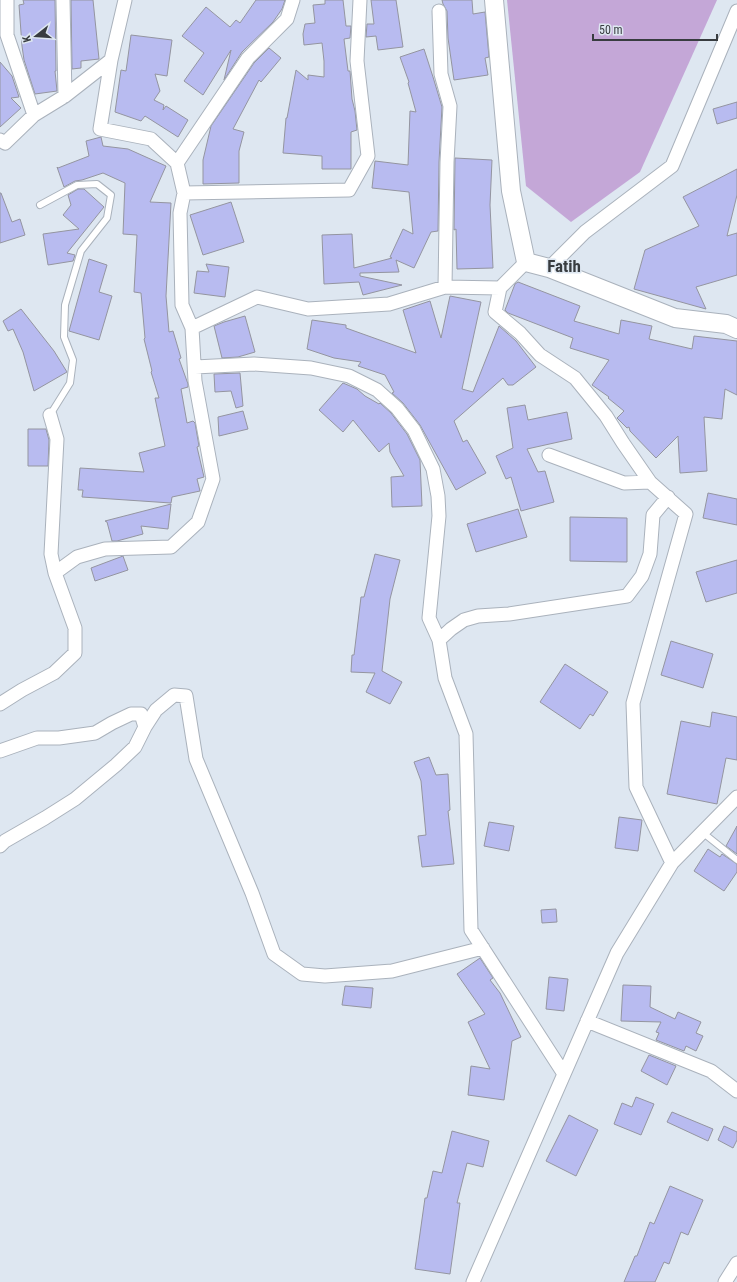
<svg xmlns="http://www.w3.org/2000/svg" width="737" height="1282" font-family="'Roboto Condensed',sans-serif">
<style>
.green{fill:#c4a7d7}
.building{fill:#b8bbf0;stroke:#9495a0}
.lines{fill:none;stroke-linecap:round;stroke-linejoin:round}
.service-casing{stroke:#aab2bc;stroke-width:8}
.minor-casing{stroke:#aab2bc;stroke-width:15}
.secondary-casing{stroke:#aab2bc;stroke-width:20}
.service{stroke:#fff;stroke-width:6}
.minor{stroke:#fff;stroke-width:13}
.secondary{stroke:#fff;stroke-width:18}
.labels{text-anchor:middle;stroke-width:3;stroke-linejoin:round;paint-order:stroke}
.district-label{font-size:17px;font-weight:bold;fill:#383c40;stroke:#dee7f1}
</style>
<rect width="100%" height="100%" fill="#dee7f1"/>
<path class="green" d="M507 0H717L640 172 571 222 526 186Z"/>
<path class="building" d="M23 0H55L56 71H55L57 91 35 94 24 60 22 46 19 5 24 4Z
M71 0H93L99 59 81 61V68L72 69Z
M256 0H285L282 9 273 22 242 52 224 80 231 50 203 95 184 81 204 53 182 36 206 7 230 27 236 20 240 23Z
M325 0H343L346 26H351L350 38 344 39 348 71H350L352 99 355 111 357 130 351 132V169H322V156L283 153 286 118H287L296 70 308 80V75L324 77V61L322 43 304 45 303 34 305 24 315 23 313 5 325 4Z
M371 0H396L403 47 378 50 376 36 366 37 367 24H374Z
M442 0H472L473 14 485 12 489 57 485 58 488 75 454 80 448 38 447 11 443 4Z
M131 35 172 40 167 76 155 74 160 91 154 100 164 105 163 110 166 106 188 120 178 137 145 116 141 121 115 112 121 70 126 71Z
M269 48 281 58 261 82 259 80 233 129 244 132 239 151V183L203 184V160L211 126 254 63Z
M424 49 433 77 442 107 439 162 438 231 431 232 414 268 396 260 399 272 360 273V276L402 285 363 295 359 282 324 284 322 235 352 234 354 268 392 258 390 257 403 229 413 234 409 192 372 188 375 161 408 165 410 111 416 112 408 83 409 82 400 57Z
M0 62 12 76 19 97 11 98 21 108 0 127Z
M737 102V118L717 124 713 109Z
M101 137 103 146 128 149 166 166 150 202 171 203 166 296 169 332 173 331 181 358 179 359 188 384V387L181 389 187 423 193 421 195 423 199 446 197 447 204 477 197 479 200 491 172 497 171 503 82 497 83 490H78L80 468 144 472 139 453 165 446 155 398H159L151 372 152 371 144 339 145 338 141 293 134 292 137 235 123 234 125 183 103 173 82 180 75 181 64 187 57 167 58 168 89 156 86 141Z
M455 158 492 160 490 205 493 268 457 269 456 229 454 230Z
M737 169V195L727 236 737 233V275L696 287 706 309 634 289 645 250 699 226 683 197Z
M78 189H84L104 207 67 253 75 255 73 261 48 265 43 234 79 229 63 215 71 205 68 195Z
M0 193H1L12 222 20 219 25 235 0 243Z
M231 202 244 242 203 255 190 215Z
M89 259 107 265 99 292 112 296 99 340 69 331Z
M206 264 229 267 225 297 194 293 197 271 209 272Z
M518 282 580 306 574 321 619 334 621 320 652 326 649 339 692 349 694 336 737 341V395L725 389 722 419 704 417 707 471 680 473 678 436 656 458 630 431 629 427 627 428 617 418 624 411 608 398 609 397 592 385 609 360 570 348 573 338 508 313 505 310 515 284Z
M450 296 481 302 462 389 473 392 499 326 516 341 536 367 513 385H508L503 378 454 421 463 442 467 440 486 473 456 490 420 425 403 403 392 393 394 392 385 375 358 366 361 362 334 358 307 349 312 320 346 325V328L416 353 403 310 430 301 441 338Z
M21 309 54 351 67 372 34 391 23 352 13 329 8 331 3 321Z
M245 316 255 352 238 357 222 358 214 326 224 322Z
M240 373 243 406 236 408 231 391 215 392 214 374Z
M343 383 357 389 365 396 379 404 380 403 391 413 407 434 420 460 422 506 392 507 391 477 404 476 390 452 389 443 379 452 353 420 343 432 319 410Z
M525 405 528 420 567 412 572 439 527 449 538 472 545 471 554 502 521 511 511 477 506 479 496 456 513 448 507 408Z
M243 411 248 429 219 436 218 417Z
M28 429H46L49 440 48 466H28Z
M708 493 737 499V525L703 518Z
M171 504 168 529 141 526 143 534 117 541H112L107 522 105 521Z
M518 509 527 537 476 552 467 524Z
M570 517 627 518V562L570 561Z
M375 554 400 560 390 599 382 671 402 682 390 704 366 692 375 673 351 672 352 655H354L361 597H364Z
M123 556 128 570 95 581 91 568Z
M737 560V593L706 602 696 572Z
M671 641 713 654 703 688 661 675Z
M565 664 608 692 593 716 590 714 580 729 540 702Z
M712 712 737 717V760L726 758 717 804 667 794 681 721 710 727Z
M429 757 436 775 448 774 450 810 448 811 454 864 422 867 418 836 426 835 421 781 414 762Z
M619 817 642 820 638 851 615 848Z
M489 822 514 826 509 851 484 846Z
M737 826V854L726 846Z
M708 849 720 857 722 854 737 864V872L724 891 694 871Z
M556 909 557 922 542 923 541 910Z
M480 958 493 978 490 980 500 993 521 1037 512 1041 504 1100 468 1095 471 1066 490 1069 468 1022 485 1014 457 974Z
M549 977 568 979 564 1011 546 1009Z
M623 985 651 986 650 1007 675 1019 678 1012 701 1022 696 1033 703 1036 696 1051 686 1046 684 1051 656 1040 659 1033 656 1032 661 1022 621 1021Z
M345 986 373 988 371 1008 342 1005Z
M649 1055 676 1066 667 1085 641 1071Z
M636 1097 654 1104 641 1135 614 1124 622 1103 632 1107Z
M672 1112 713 1129 708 1141 667 1122Z
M569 1115 598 1130 576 1176 546 1161Z
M724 1126 737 1132V1140L733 1148 718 1140Z
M452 1131 489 1141 483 1167 467 1163 457 1203H460L450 1274 415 1269 425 1198H427L433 1171 442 1173Z
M670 1186 703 1200 688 1235 681 1232 669 1264 664 1262 655 1282H624L635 1256H637L650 1222 654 1224Z"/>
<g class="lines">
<g class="service-casing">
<path id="service" d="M40 205 77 185 97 184 111 195 107 218 81 251 65 305 64 337 73 360 70 383 50 415
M702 832 737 860"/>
</g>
<g class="minor-casing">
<path id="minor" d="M7 0V35L34 115
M63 0 65 96
M439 11 441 74 450 106 447 162 445 287
M111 60 100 129 151 139 177 163 248 58 287 19 293 0
M0 140 5 143 34 115 65 96 111 60 125 0
M177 163 184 193
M526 262 500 288 495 312 520 333 540 355 575 378 606 416 623 443 650 482 686 514 633 703 636 787 672 863
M549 268 585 232 672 166 737 11
M192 328 257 297 308 309 389 304 445 287 500 288
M195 367 254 364 311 368 349 376 377 390 397 408 414 430 433 469 438 496 439 516 429 618 439 640
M50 415 57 439 51 554 55 573 77 557 105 549 171 547 198 522 213 479 195 381 192 328 182 305 180 213 184 193 349 190 368 156 357 61 360 0
M549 455 624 483 650 482
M0 704 22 690 54 673 75 653V628L55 573
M145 727 156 710 174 695 186 696 196 759 252 893 274 954 302 974 325 976 392 971 483 948
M0 751 37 738H59L95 733 112 723 131 714H141L145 727 135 747 116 765 75 799 45 818 5 841 0 846
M587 1021 711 1071 737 1091
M564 1074 471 930 466 734 445 678 439 640 451 629 464 620 478 616 509 614 627 596 642 576 650 554 653 515 668 497
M473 1282 617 953 672 863 737 797
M725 1282 737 1263"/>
</g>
<g class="secondary-casing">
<path id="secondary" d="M494 0 511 191 526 262 549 268 675 318 726 324 737 329"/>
</g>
<use href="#service" class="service"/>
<use href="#minor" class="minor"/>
<use href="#secondary" class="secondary"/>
</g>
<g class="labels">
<g class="district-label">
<text x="564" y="272">Fatih</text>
</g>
</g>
<g transform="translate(36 36) rotate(253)" stroke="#dee7f1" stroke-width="3" paint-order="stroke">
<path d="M0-3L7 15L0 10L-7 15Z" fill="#383c40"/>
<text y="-6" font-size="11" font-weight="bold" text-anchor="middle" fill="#383c40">K</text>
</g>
<path d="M593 34v6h124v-6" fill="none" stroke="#383c40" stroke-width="2"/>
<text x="599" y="34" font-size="12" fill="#383c40" stroke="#dee7f1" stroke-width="3" paint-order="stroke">50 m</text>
</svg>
